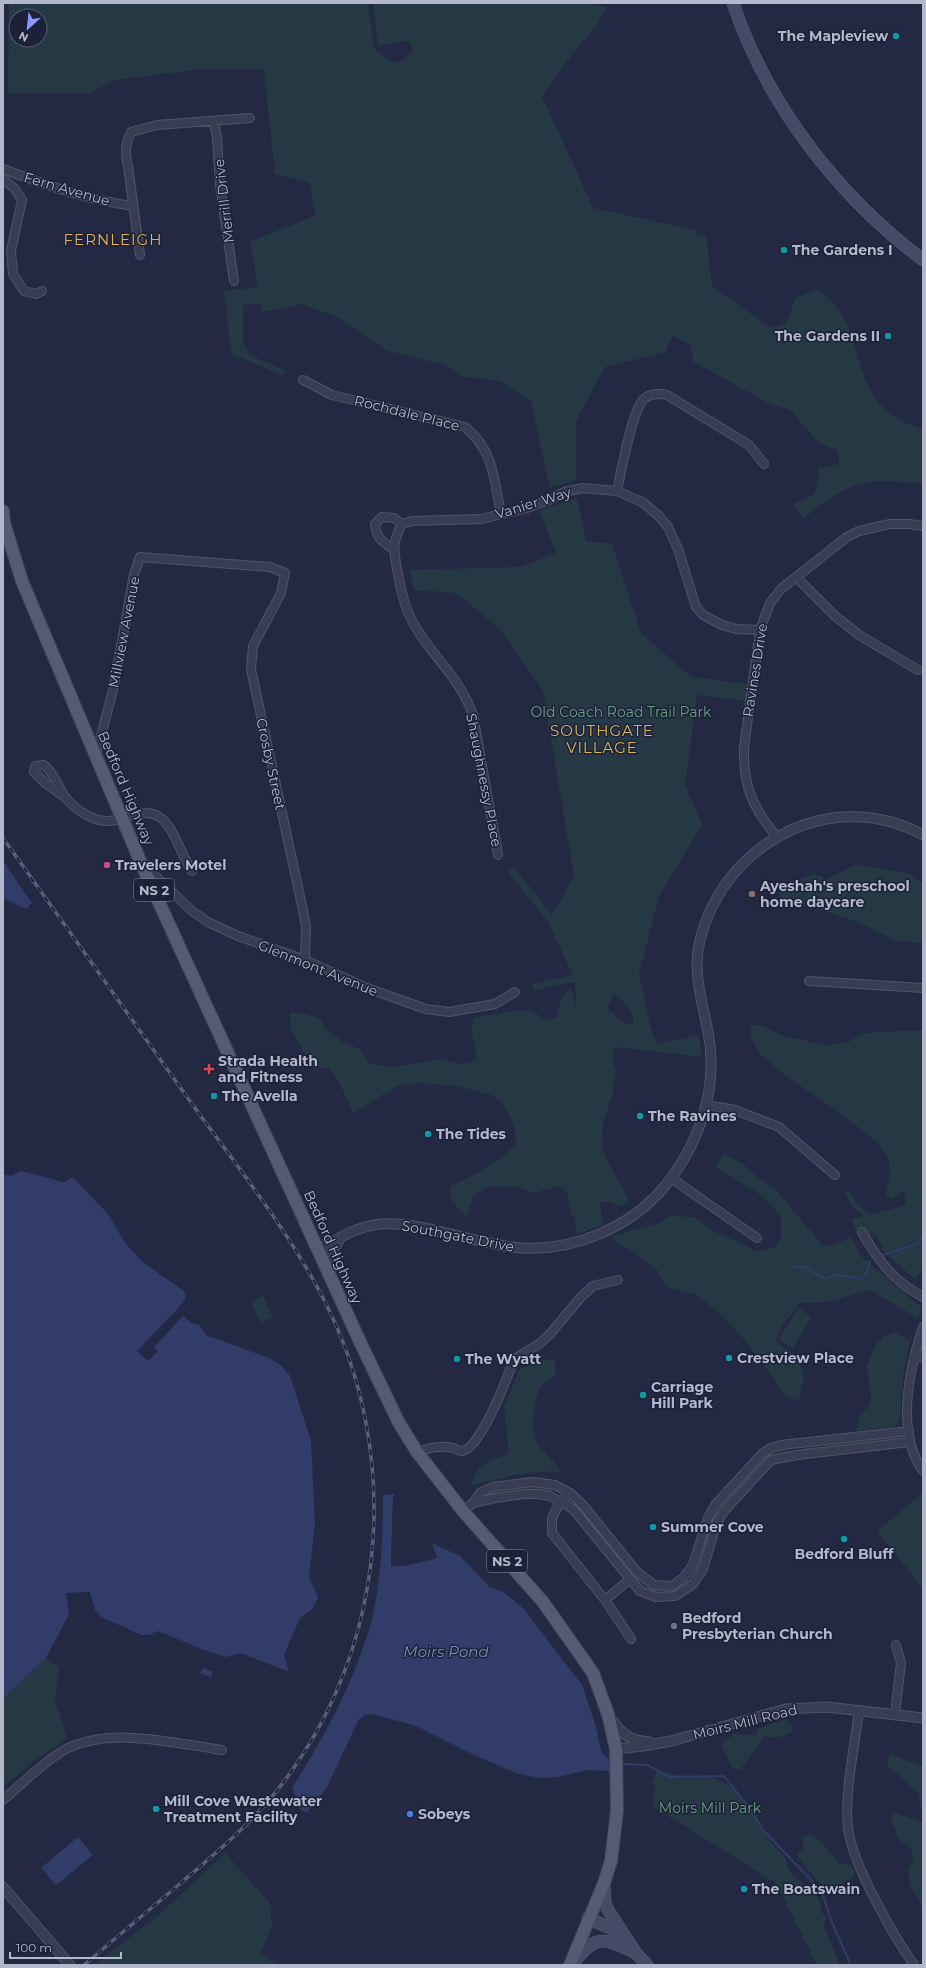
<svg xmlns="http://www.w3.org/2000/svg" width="926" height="1968" font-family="Montserrat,sans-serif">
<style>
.green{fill:#253944;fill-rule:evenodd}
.water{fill:#313c68}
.pier{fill:#232943}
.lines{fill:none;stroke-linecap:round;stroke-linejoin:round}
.stream{stroke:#313c68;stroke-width:2}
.minor-casing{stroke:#4f546a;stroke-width:10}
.tertiary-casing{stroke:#4f546a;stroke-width:11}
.secondary-casing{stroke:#4f546a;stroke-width:13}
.primary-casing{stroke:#41455c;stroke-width:14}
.minor{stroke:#383d53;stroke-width:8}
.tertiary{stroke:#383d53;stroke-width:9}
.secondary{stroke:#454a66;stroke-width:11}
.primary{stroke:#555b73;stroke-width:12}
.rail-casing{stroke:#595f7a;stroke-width:3.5}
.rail{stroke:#1c2138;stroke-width:2;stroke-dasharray:6;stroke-linecap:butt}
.culture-dot{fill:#0f9aa8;stroke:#1c2138;stroke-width:1.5}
.hotel-dot{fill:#d1479c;stroke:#1c2138;stroke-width:1.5}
.education-dot{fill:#8d6e63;stroke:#1c2138;stroke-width:1.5}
.health-dot{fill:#e0444e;stroke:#1c2138;stroke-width:1.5}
.worship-dot{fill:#6b7280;stroke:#1c2138;stroke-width:1.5}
.shop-dot{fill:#3f7fe0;stroke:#1c2138;stroke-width:1.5}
.labels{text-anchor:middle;stroke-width:3;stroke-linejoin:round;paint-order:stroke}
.shield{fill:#1c2138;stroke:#868ba0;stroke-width:1}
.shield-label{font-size:13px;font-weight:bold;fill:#b4b8cd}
.poi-label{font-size:14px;font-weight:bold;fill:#b4b8cd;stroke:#1c2138;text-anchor:start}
.street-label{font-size:14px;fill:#b4b8cd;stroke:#1c2138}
.park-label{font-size:14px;fill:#69a082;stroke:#1c2138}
.neighbourhood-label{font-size:15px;letter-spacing:1px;fill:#e1b45c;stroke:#1c2138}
.water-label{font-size:15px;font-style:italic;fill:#808cbb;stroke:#1c2138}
</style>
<rect width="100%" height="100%" fill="#232943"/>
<path class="green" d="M9 3H368L374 48 392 63 404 60 413 49 409 41 378 45 373 3H582L606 7 598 24 573 53 542 96 593 208 696 230 697 236 706 235 712 286 771 328 786 323 796 298 818 290C875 326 840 408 923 429V484C910 483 896 481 882 481 851 481 827 499 804 518L793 504C816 496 819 494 818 468L839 464 838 450 819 443 790 410 770 404 694 362 690 345 672 335 666 352 605 367 576 421V480L550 488 531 401 500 381 461 376 445 365 386 350 340 318 302 304 262 312 260 304 243 305V343L251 356 285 370 283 375 231 354 224 291 258 287 250 242 316 215 309 182 275 174 264 69 195 70 114 80 89 94 8 93ZM16 16H40V40H16Z
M577 498 586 541 612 544 641 633 691 677 749 684 747 701 697 695 685 785 702 825 659 896 639 974 650 1024 657 1044 699 1035 702 1057 615 1047 613 1060 616 1071 612 1099 609 1103C608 1113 602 1123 602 1133 600 1164 622 1177 628 1202L622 1207 610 1202H600L603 1225 577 1234 574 1215 572 1216 567 1193 559 1186 534 1193 519 1187 489 1186 473 1196 466 1217 450 1199 451 1186C473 1176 497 1163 515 1146 515 1141 517 1135 515 1131 512 1121 505 1102 495 1097 478 1088 426 1081 407 1084 388 1087 371 1105 353 1113L339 1081 328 1068H313L290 1028V1013H303L319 1018 326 1029 341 1041 361 1050 369 1063 387 1067 408 1065 438 1059 461 1064 477 1060 471 1029 474 1018 514 1011H532L546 1020 557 1018C559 1005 560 995 571 989L576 1006 575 982 534 990 532 984 573 975 547 920 508 872 514 867 552 915 574 876 543 691 501 630 457 593 414 590 410 570 520 567 556 553 539 511ZM614 993C621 1000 637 1012 633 1024 624 1026 615 1015 608 1009Z
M856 864 911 874 923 884V943L896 941 858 922 806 905 783 909 778 896 781 886 814 874 827 879Z
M750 1025 762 1026 784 1036 827 1045 848 1042 864 1033 923 1030V1269L915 1279 882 1250V1246L875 1234 858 1236 852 1219 864 1216 853 1207 844 1193 848 1190 857 1203 870 1215 906 1205 905 1189 893 1199 886 1194 890 1175 889 1160 878 1143 836 1110 790 1079 759 1053 751 1037Z
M724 1154 742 1163 752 1173 776 1190 823 1246 834 1245 851 1237 861 1256 921 1307 918 1318 870 1290 827 1302 800 1303 781 1327 776 1341 798 1358 804 1378 799 1401 787 1397 746 1341 715 1309 696 1295 666 1287 658 1271 633 1252 609 1237 657 1224 672 1215 696 1218 713 1231 757 1251 774 1248 781 1239V1216L761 1195 715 1167Z
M263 1296 273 1317 261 1323 251 1302Z
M798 1308 812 1317 793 1348 779 1339Z
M895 1332 910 1341 903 1375 900 1418 895 1427 856 1431 860 1415 869 1406 871 1399 867 1367 874 1347 884 1336Z
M555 1359 556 1374C552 1377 547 1380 544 1383 533 1395 530 1433 539 1446 546 1455 555 1461 560 1472 528 1469 501 1480 471 1485 478 1463 488 1461 509 1454L504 1407 519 1370 539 1360Z
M899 1435 901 1436 899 1439 806 1450 805 1448Z
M781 1449 787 1450 788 1451 774 1454 762 1463 716 1512 715 1510 765 1456Z
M528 1486 554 1488V1489L553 1491 530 1489 497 1493 480 1497 491 1491Z
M923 1493V1588L877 1531Z
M574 1501 642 1583 656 1589 667 1590V1593L655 1592 640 1585 573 1505 572 1502Z
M46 1658 59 1667 55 1700 67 1739 39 1757 3 1787V1699Z
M785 1719 794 1727 791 1733 780 1737H764L740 1770 732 1768 721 1744 734 1734 755 1735 759 1728Z
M889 1754 923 1766V1808L920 1807 918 1794 904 1779 888 1767Z
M657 1771 686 1776 712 1777 731 1787 742 1797 768 1839 785 1858 789 1870 819 1900 822 1913 826 1917 824 1926 840 1965H817L776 1883 652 1806 656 1785 651 1784Z
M896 1813 923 1823V1909L910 1885 908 1868 914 1860 911 1848 899 1840 891 1817Z
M809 1833C823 1840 829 1853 840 1864H848L854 1870 853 1877 828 1891 815 1878 797 1855 804 1848 802 1838Z
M225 1853 270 1903 272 1926 261 1953 278 1965H94L161 1913Z"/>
<path class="water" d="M3 861 32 903 26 909 3 898Z
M21 1171 64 1182 73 1177 108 1214 125 1243 144 1263 184 1291 186 1299 177 1309 191 1323 199 1325 206 1335 269 1358 282 1366 290 1376 311 1440 315 1523 309 1578 318 1597 313 1609 300 1618 284 1655 289 1672 241 1653 226 1657 204 1650 158 1631 149 1635H142L101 1617 95 1610 90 1592 66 1593 69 1614 46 1658 3 1699V1174L11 1176Z
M395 1494 393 1498 391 1566H404L437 1558 432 1543 460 1556 490 1587 503 1592 523 1608 582 1685 595 1723 602 1754 610 1759 611 1771 587 1770 559 1777 537 1778 516 1773 472 1754 416 1726 372 1714 364 1715 358 1721 327 1787 307 1813 301 1810 292 1788C319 1745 344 1701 361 1653 365 1641 371 1628 373 1616 381 1576 383 1535 383 1495Z
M203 1668 213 1672 211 1678 200 1673Z
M78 1837 93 1855 56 1885 41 1868Z"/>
<path class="pier" d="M188 1298 179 1309 185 1314 154 1347 158 1351 148 1361 137 1351Z
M395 1494H397L395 1499 393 1564 403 1565 427 1557H435L430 1544 431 1542 437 1558 404 1566H391L393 1498Z"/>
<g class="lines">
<path class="stream" d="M882 1255 914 1245 923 1238
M795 1267H805L825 1279 836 1275 862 1279 868 1270 870 1261
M621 1764 647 1765 670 1777 724 1776 751 1810 763 1830 811 1880 824 1898 831 1920 851 1965"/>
<g class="minor-casing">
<path id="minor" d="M214 122 217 138 220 185 234 281
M3 169C46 185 88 200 133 206
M3 179 14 188 22 200 11 251 13 274 24 291 36 294 42 291
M140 255 128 166C125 153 125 145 131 132L157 125 250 118
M303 380 332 395 465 427C494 450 494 480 501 514
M617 491C621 472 632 410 644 399 651 393 659 393 667 395L749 445 764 464
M393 549C382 542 376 537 375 524L382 517 394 518 402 524
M796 577 835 616 859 635 918 670
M96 755 114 686 134 574 140 557 270 567 285 573 281 593 253 646 251 669 301 901 306 926 305 960
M66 798 45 783 34 772 35 766 44 765C55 774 58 787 66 798 73 807 85 815 95 819 120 829 146 798 166 823 178 837 181 856 192 871
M777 837C752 807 743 786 744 747L760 630 770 603 781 589 847 537 859 531 890 524H909L923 526
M498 855 473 715C459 676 434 659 415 626 405 610 401 592 398 574 394 552 391 544 402 524L412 521 481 519 527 508 552 499 564 492 583 488 617 491 642 502 658 515 668 527 678 549 696 607 703 615 722 625 736 629 760 630
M145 866 192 911 208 922 238 936 305 960 367 988 426 1009 449 1012 495 1004 515 992
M809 981 923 988
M706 1105 735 1110 779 1127 835 1175
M671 1178 757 1238
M862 1232C877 1259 894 1282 923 1297
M923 1327C909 1370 895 1431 923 1471
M915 1356 923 1358
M417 1452C429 1448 440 1445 453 1448 456 1449 459 1451 462 1451 480 1450 508 1376 514 1359L539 1344 550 1334 581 1297 593 1286 618 1280
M570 1493 560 1502 552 1518V1533L605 1600 631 1639
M473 1503 495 1498 524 1494H538L550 1496 573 1509 640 1591 656 1597 675 1596 693 1584 703 1569 717 1522 725 1510 771 1460 797 1455 909 1442
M463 1511 473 1503 481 1492 493 1487 532 1482 555 1485 570 1493 582 1504 637 1572 654 1585 672 1586 683 1578 693 1565 708 1518 715 1505 762 1454 771 1448 781 1445 909 1431
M605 1600 629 1580
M859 1710C855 1746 844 1793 848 1828 852 1864 893 1935 914 1965
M895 1714 901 1663 896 1645
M3 1800C22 1784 40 1765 61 1752 107 1725 173 1743 222 1750"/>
</g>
<g class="tertiary-casing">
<path id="tertiary" d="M318 1251C338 1238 358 1226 381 1224 411 1222 439 1232 467 1238 485 1242 503 1247 522 1248 575 1251 631 1227 665 1186 700 1143 719 1086 708 1032 703 1006 694 976 698 950 717 846 829 784 923 835
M327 1267 328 1257 340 1239
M611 1719C623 1735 629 1740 649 1742
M616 1749 643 1746 671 1741 786 1709 827 1707 923 1718
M3 1887 70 1965"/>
</g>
<g class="secondary-casing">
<path id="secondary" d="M733 3C767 105 838 196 923 260
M604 1883 605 1903 608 1910 636 1953
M588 1918 614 1930 647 1965
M573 1963C597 1933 604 1938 636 1953"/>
</g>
<g class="primary-casing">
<path id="primary" d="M3 511 4 523 22 581 141 863 361 1344 399 1423 417 1452 463 1511 543 1602 593 1673 608 1714 616 1749 617 1811 611 1861 604 1883 570 1965"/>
</g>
<use href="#minor" class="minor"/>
<use href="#tertiary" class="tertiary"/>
<use href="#secondary" class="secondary"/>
<use href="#primary" class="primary"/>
<g class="rail-casing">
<path id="rail" d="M3 838C64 925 126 1010 187 1097 233 1161 287 1228 323 1298 404 1454 388 1649 279 1788 251 1824 216 1853 182 1882 149 1910 117 1937 84 1965"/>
</g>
<use href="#rail" class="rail"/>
</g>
<g class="culture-dot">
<circle cx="896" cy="36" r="4"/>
<circle cx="784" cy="250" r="4"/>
<circle cx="888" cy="336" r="4"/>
<circle cx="214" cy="1096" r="4"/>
<circle cx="640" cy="1116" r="4"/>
<circle cx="428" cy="1134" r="4"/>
<circle cx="729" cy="1358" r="4"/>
<circle cx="457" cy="1359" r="4"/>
<circle cx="643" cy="1395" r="4"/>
<circle cx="653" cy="1527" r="4"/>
<circle cx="844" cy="1539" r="4"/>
<circle cx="156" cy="1809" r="4"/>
<circle cx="744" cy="1889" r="4"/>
</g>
<circle class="hotel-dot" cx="107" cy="865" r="4"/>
<circle class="education-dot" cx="752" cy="894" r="4"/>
<path class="health-dot" d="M207 1063h4v4h4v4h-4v4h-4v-4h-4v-4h4z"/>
<circle class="worship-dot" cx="674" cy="1626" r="4"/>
<circle class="shop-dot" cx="410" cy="1814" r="4"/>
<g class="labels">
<g class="shield">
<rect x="134" y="879" width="40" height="22" rx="3"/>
<rect x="487" y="1550" width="40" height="22" rx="3"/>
</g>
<g class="shield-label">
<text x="154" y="895">NS 2</text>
<text x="507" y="1566">NS 2</text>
</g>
<g class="poi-label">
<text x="888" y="41" text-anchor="end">The Mapleview</text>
<text x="792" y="255">The Gardens I</text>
<text x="880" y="341" text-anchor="end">The Gardens II</text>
<text x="115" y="870">Travelers Motel</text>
<text x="760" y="891">Ayeshah's preschool<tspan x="760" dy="16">home daycare</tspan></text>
<text x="218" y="1066">Strada Health<tspan x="218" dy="16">and Fitness</tspan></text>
<text x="222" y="1101">The Avella</text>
<text x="648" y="1121">The Ravines</text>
<text x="436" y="1139">The Tides</text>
<text x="737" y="1363">Crestview Place</text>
<text x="465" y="1364">The Wyatt</text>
<text x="651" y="1392">Carriage<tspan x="651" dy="16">Hill Park</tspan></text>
<text x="661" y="1532">Summer Cove</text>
<text x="844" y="1559" text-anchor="middle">Bedford Bluff</text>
<text x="682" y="1623">Bedford<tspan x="682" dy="16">Presbyterian Church</tspan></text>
<text x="164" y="1806">Mill Cove Wastewater<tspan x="164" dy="16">Treatment Facility</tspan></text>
<text x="418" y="1819">Sobeys</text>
<text x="752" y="1894">The Boatswain</text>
</g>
<g class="street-label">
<text transform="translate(67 189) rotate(16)" y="5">Fern Avenue</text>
<text transform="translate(224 201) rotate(-97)" y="5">Merrill Drive</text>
<text transform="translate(407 413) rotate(14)" y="5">Rochdale Place</text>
<text transform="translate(533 503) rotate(-17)" y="5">Vanier Way</text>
<text transform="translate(124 632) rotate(-79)" y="5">Millview Avenue</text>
<text transform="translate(755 670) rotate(-81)" y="5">Ravines Drive</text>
<text transform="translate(271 764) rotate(78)" y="5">Crosby Street</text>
<text transform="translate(484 780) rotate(79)" y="5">Shaughnessy Place</text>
<text transform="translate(126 788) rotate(67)" y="5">Bedford Highway</text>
<text transform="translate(318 968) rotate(22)" y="5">Glenmont Avenue</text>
<text transform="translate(458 1236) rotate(11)" y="5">Southgate Drive</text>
<text transform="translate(333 1247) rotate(66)" y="5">Bedford Highway</text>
<text transform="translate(745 1722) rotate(-14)" y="5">Moirs Mill Road</text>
</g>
<g class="park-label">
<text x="621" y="717">Old Coach Road Trail Park</text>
<text x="710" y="1813">Moirs Mill Park</text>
</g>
<g class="neighbourhood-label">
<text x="113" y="245">FERNLEIGH</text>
<text x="602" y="736">SOUTHGATE<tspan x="602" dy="17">VILLAGE</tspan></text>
</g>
<g class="water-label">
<text x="446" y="1657">Moirs Pond</text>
</g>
</g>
<rect width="926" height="1968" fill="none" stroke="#b4b8cd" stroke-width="8"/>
<g transform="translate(28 28) rotate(207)"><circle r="19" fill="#1c2138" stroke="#595d74"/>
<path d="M0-3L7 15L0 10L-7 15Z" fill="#879aff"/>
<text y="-6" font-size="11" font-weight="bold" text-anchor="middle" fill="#b4b8cd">N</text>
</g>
<path d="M10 1952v6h111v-6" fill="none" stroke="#b4b8cd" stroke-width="2"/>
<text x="16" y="1952" font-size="12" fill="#b4b8cd" stroke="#1c2138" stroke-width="3" paint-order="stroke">100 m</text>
</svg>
